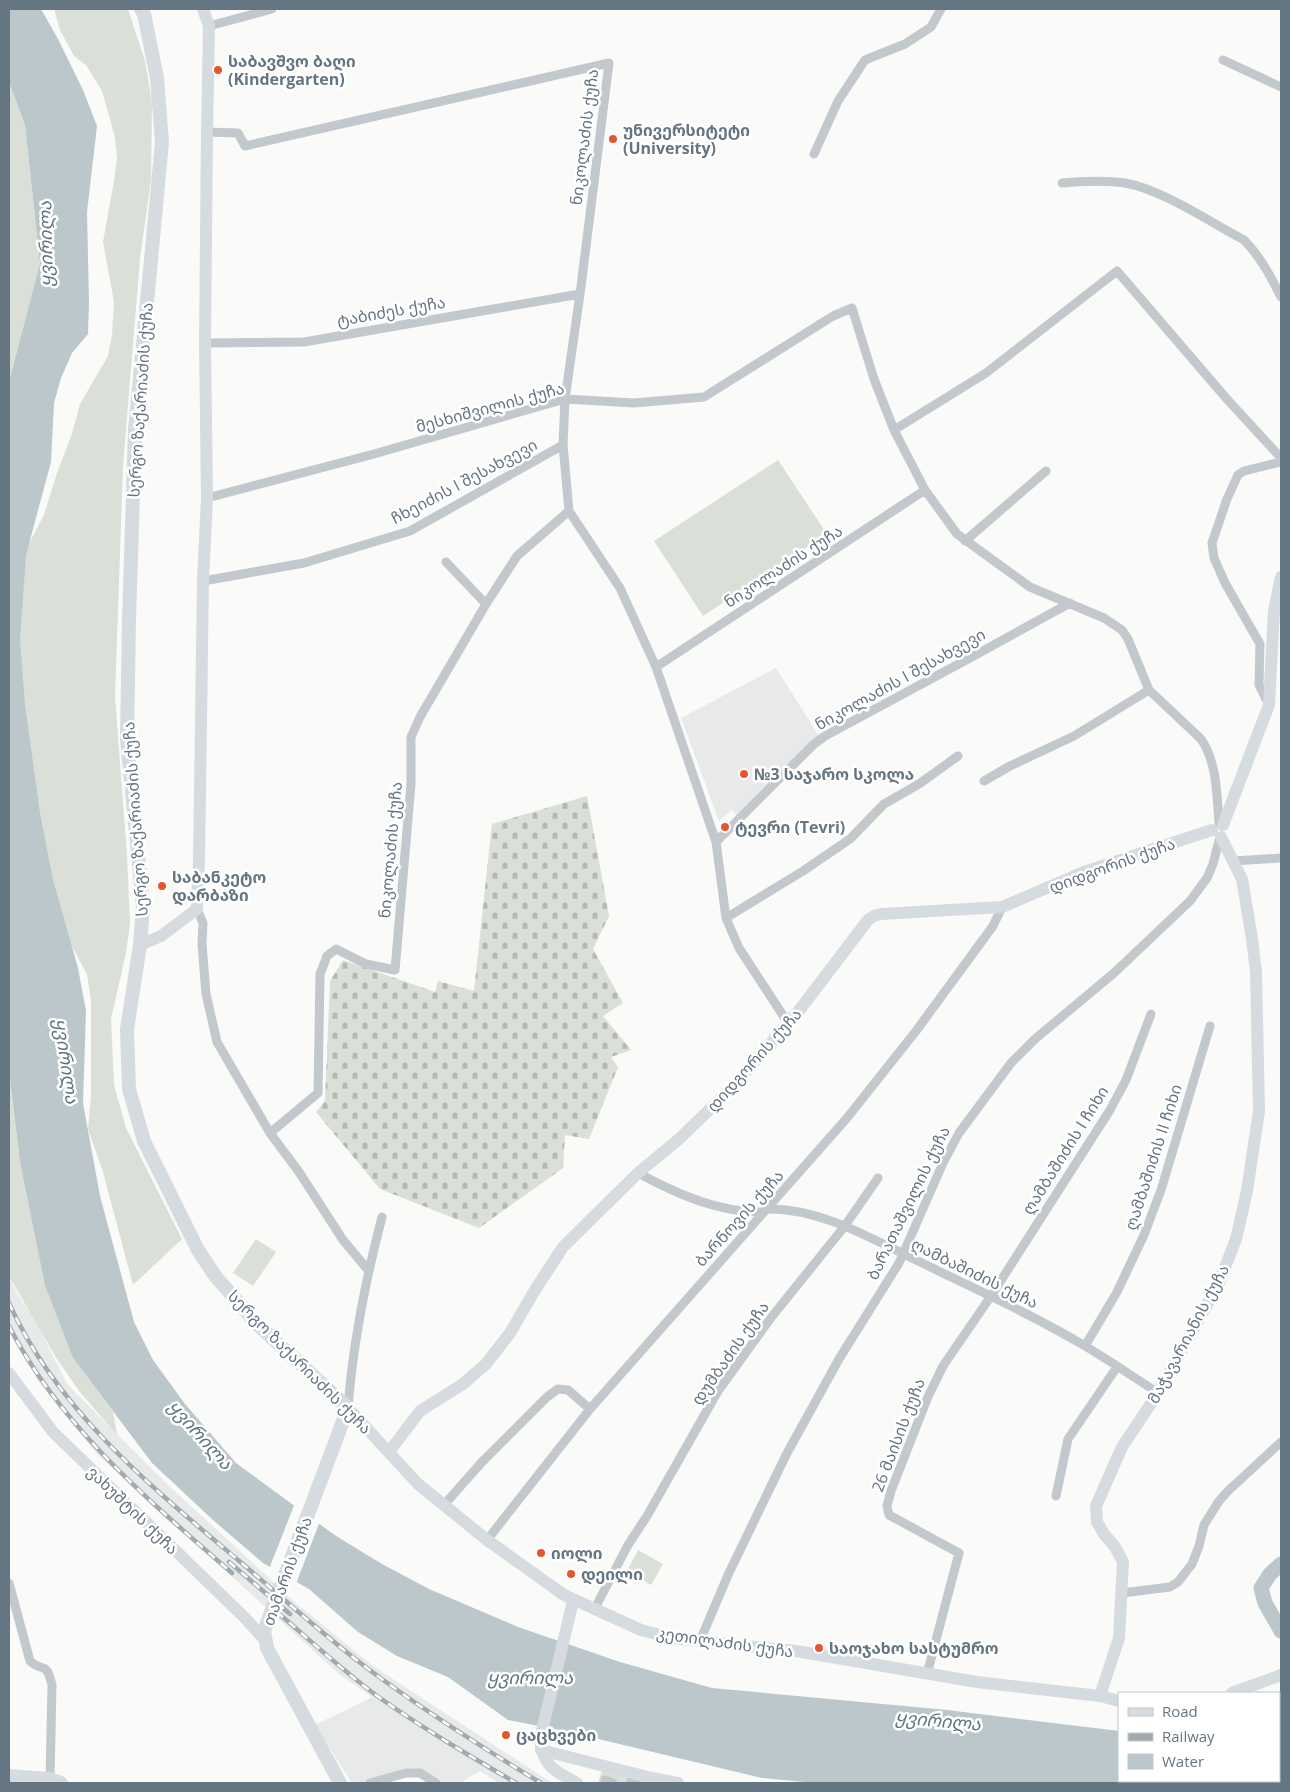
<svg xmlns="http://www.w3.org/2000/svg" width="1290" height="1792" font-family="'Open Sans','Noto Sans Georgian',sans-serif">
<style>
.built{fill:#e8e9e9}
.grass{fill:#dadfd7}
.cemetery{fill:url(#cemetery-stones)}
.park{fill:url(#park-tufts)}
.water{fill:#bbc7cb}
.pier{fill:#fafaf8}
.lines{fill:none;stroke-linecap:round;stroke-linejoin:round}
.river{stroke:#bbc7cb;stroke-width:15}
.street{stroke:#c3c8cc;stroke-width:9}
.secondary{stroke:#d6dbdf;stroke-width:12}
.primary{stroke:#d6dbdf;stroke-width:14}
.rail-casing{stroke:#a2aab0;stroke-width:4.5}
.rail{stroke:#fff;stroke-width:2.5;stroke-dasharray:8;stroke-linecap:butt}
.poi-dot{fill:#e4572e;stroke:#fff;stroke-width:2}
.labels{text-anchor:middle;stroke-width:5;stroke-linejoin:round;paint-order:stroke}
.poi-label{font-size:16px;font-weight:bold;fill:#657683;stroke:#fff;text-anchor:start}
.street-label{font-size:16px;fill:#657683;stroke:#fff}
.water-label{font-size:18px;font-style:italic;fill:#60757c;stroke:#fff}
</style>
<defs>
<pattern id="cemetery-stones" width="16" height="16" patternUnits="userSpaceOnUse" patternTransform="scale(1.25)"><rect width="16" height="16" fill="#dadfd7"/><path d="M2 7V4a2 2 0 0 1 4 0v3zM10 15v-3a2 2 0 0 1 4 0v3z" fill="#b4b9b4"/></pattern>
<pattern id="park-tufts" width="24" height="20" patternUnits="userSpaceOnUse" patternTransform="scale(1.25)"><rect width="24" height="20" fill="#dadfd7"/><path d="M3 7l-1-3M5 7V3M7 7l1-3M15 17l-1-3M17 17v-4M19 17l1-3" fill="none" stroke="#b4b9b4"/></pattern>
</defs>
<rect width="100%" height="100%" fill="#fafaf8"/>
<path class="built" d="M776 668 821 739 741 821 732 810 719 821 681 718Z
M9 1276 17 1293 36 1322 67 1384 166 1483 296 1603 373 1666 552 1783H499L480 1771 462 1782 440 1783 415 1768 361 1783H352L315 1725 372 1697 339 1674 96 1453 38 1381 9 1331Z"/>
<path class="grass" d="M54 9H128L145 61 152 102 151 180 140 259 123 466 115 696 127 855 130 924 126 953 111 1019 114 1085 126 1128 182 1239 133 1285 103 1172 88 1129 91 1096V1001L87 974 68 939 57 895 31 814 9 751V576L23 555 44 515 57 473 72 434 80 404 108 356 112 335 114 302 103 242 114 181 117 159 115 137 102 91 86 65 74 56 60 30Z
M9 82 25 125 40 265 9 380Z
M778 460 827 534 703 616 654 541Z
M9 1071 20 1162 45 1286 73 1358 113 1412 117 1435 79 1391 55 1356 9 1276Z
M256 1239 276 1252 253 1286 233 1273Z
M638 1550 663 1564 651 1585 627 1571Z"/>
<path class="cemetery" d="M587 796 609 916 593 949 623 1003 603 1016 631 1050 611 1057 618 1067 589 1139 565 1135 563 1168 479 1228 380 1189 316 1112 325 1101 330 981 343 960 435 992 438 981 474 991 492 824Z"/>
<path class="park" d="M602 1771 653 1783H598Z"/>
<path class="water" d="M9 9H41L58 39 83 90 97 126 87 212 89 302 88 334 72 353 61 378 54 403 51 462 26 555 20 639 25 705 40 813 53 880 78 968 86 1011 83 1103 100 1196 134 1322 153 1360 185 1404 236 1463 281 1496 336 1536 382 1564 429 1589 518 1627 620 1662 712 1688 947 1710 1119 1731V1781H1279V1730H1281V1783H815L762 1778 565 1731 508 1720 448 1677 397 1656 358 1632 309 1589 263 1563 213 1520 152 1463 73 1358 45 1286 20 1162 9 1071V381L40 264 25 125 9 82Z"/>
<path class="pier" d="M295 1503 320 1521 296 1584 269 1569Z"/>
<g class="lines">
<path class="river" d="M1281 1564 1270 1574 1261 1588 1265 1603 1281 1631"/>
<path class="street" d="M209 26 272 9
M1223 60 1281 87
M207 132 238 133 245 146 609 63 580 294 565 399 563 445 569 511 620 588 656 667 716 842 726 918 739 948 788 1023
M814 154 838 101 865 60 905 44 931 27 941 9
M1062 183C1083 181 1104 180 1125 183 1161 189 1210 222 1244 240 1260 256 1271 277 1281 297
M205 343 304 342 580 294
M894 430 986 373 1117 271 1226 398 1281 458
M207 498 374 454 565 399 634 403 704 397 833 316 852 308 874 379 894 430 925 490 957 534 1030 587 1104 618 1122 630 1128 639 1149 690 1201 739C1217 762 1217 796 1219 823
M965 541 1046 471
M446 562 486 604
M203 581 304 563 410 531 563 445
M656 667 925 490
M1269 705 1259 685 1260 644 1225 583 1214 558 1212 543 1227 499 1238 475 1244 471 1281 462
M984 781 1010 766 1074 736 1149 690
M716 842 814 744 825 736 981 652 1070 603
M1233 861 1281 858
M197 909 203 923 202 944 206 994 217 1042 270 1133 299 1172 343 1240 368 1270
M726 918 803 871 850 839 884 804 919 784 958 756
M270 1133 318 1093 320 974 327 956 336 949 366 964 395 970 411 784V737L420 717 486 604 517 556 569 511
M638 1173C677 1194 719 1213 764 1212
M767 1209C820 1208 870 1238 916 1260 973 1288 1031 1314 1085 1346 1110 1361 1134 1377 1158 1393
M1085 1346 1117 1292 1144 1235 1161 1190 1210 1026
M348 1408C353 1342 365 1282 382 1217
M1056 1496 1068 1439 1117 1367
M443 1506 482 1462 547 1397 558 1389 568 1390 590 1409
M487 1540 590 1409 847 1118 916 1031 993 926 1002 907
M9 1583 30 1661C43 1673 46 1660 52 1685L50 1779
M1122 1593 1170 1587 1178 1582 1192 1564 1199 1546 1204 1525 1219 1501 1228 1491 1281 1442
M594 1610 628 1545 647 1516 718 1391 770 1319 844 1227 878 1178
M700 1641 728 1575 786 1455 839 1359 899 1263 943 1163 959 1133 1011 1063 1035 1039 1114 973 1190 901 1207 878 1213 864 1220 837
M927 1674 959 1553 889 1515 887 1506 891 1491 927 1399 943 1366 991 1296 1110 1110 1126 1080 1151 1014
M605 1780 613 1783
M370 1783 406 1773H420L436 1783
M631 1783 632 1778"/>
<path class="secondary" d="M1223 825 1269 705 1274 611 1281 577
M140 945 161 936 197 909 199 860 203 581 207 498 205 343 207 132 209 26 203 9
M9 1373 53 1432 244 1617 265 1640
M348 1408 418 1484 487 1540 564 1595 641 1630 671 1638 796 1651 977 1682 1100 1696 1119 1701
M389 1452 420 1411 463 1384 486 1364 510 1333 535 1290 563 1247 638 1173 679 1139 733 1087 801 1008 868 920 874 916 881 914 1002 907 1084 872 1212 830
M573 1601 540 1739C543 1766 554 1771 577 1783
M1232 1693 1281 1675
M1100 1696 1119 1638 1123 1562 1115 1547 1104 1534 1097 1522 1096 1506 1122 1447 1158 1393 1219 1283 1236 1239 1247 1191 1259 1111 1256 972 1252 939 1242 879 1221 837
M541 1750 652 1778 678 1783"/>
<path class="primary" d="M141 9 144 14 157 78 162 142 135 430 129 620 127 739 143 907 140 945 127 1029 129 1089 144 1141 198 1250 216 1277 257 1324 348 1408 264 1631 267 1648 340 1783
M9 1776 50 1779 61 1783"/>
<g class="rail-casing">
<path id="rail" d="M9 1303C57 1410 150 1486 238 1560 282 1597 325 1637 371 1671 426 1712 483 1748 541 1783
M9 1326C60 1426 148 1500 232 1573
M229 1562 290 1614
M277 1612C311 1641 344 1672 380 1698 424 1729 470 1756 516 1783"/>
</g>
<use href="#rail" class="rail"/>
</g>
<g class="poi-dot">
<circle cx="218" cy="70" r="5"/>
<circle cx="613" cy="139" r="5"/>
<circle cx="744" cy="774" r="5"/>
<circle cx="725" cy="827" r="5"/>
<circle cx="162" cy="886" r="5"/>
<circle cx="541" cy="1553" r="5"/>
<circle cx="571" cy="1574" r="5"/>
<circle cx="819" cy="1648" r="5"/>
<circle cx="506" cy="1735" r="5"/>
</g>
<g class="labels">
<g class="poi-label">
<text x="228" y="67">საბავშვო ბაღი<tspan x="228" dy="18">(Kindergarten)</tspan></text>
<text x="623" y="136">უნივერსიტეტი<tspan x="623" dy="18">(University)</tspan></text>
<text x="754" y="780">№3 საჯარო სკოლა</text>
<text x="735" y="833">ტევრი (Tevri)</text>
<text x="172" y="883">საბანკეტო<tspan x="172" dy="18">დარბაზი</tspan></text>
<text x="551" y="1559">იოლი</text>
<text x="581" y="1580">დეილი</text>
<text x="829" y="1654">საოჯახო სასტუმრო</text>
<text x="516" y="1741">ცაცხვები</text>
</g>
<g class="street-label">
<text transform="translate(584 137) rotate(-83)" y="6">ნიკოლაძის ქუჩა</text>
<text transform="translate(391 311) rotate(-10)" y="6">ტაბიძეს ქუჩა</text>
<text transform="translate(140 400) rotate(-86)" y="6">სერგო ზაქარიაძის ქუჩა</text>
<text transform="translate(490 407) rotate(-15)" y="6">მესხიშვილის ქუჩა</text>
<text transform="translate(464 481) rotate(-28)" y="6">ჩხეიძის I შესახვევი</text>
<text transform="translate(783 566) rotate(-33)" y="6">ნიკოლაძის ქუჩა</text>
<text transform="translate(900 679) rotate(-29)" y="6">ნიკოლაძის I შესახვევი</text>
<text transform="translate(135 819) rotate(-94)" y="6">სერგო ზაქარიაძის ქუჩა</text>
<text transform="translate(390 850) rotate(-85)" y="6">ნიკოლაძის ქუჩა</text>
<text transform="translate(1112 865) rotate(-20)" y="6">დიდგორის ქუჩა</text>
<text transform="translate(754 1060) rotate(-48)" y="6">დიდგორის ქუჩა</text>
<text transform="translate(1065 1150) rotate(-58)" y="6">ღამბაშიძის I ჩიხი</text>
<text transform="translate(1153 1157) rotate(-72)" y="6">ღამბაშიძის II ჩიხი</text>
<text transform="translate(908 1203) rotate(-64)" y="6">ბარათაშვილის ქუჩა</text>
<text transform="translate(739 1218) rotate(-48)" y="6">ბარნოვის ქუჩა</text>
<text transform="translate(975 1273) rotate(26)" y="6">ღამბაშიძის ქუჩა</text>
<text transform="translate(1188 1334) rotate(-62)" y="6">მაჭავარიანის ქუჩა</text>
<text transform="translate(730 1353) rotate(-55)" y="6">დუმბაძის ქუჩა</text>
<text transform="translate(300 1362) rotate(45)" y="6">სერგო ზაქარიაძის ქუჩა</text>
<text transform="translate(898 1435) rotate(-69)" y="6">26 მაისის ქუჩა</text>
<text transform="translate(133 1510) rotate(44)" y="6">ვახუშტის ქუჩა</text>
<text transform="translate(287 1571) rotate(-70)" y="6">თამარის ქუჩა</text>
<text transform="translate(725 1642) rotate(8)" y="6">კეთილაძის ქუჩა</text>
</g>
<g class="water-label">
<text transform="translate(46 244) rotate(-91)" y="6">ყვირილა</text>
<text transform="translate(66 1061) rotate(82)" y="6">ყვირილა</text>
<text transform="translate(200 1435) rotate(48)" y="6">ყვირილა</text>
<text x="530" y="1684">ყვირილა</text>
<text transform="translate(938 1721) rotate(5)" y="6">ყვირილა</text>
</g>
</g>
<rect width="1290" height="1792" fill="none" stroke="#657683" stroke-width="20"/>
<rect x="1118" y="1692" width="162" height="90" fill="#ffffff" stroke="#c1c8cd"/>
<rect x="1128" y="1708" width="25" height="8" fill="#d6dbdf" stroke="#c1c8cd"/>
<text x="1162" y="1717" font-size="15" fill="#657683">Road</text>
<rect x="1128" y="1733" width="25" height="8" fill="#a2aab0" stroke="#c1c8cd"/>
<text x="1162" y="1742" font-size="15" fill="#657683">Railway</text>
<rect x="1128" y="1754" width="25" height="15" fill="#bbc7cb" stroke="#c1c8cd"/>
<text x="1162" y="1767" font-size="15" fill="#657683">Water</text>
</svg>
